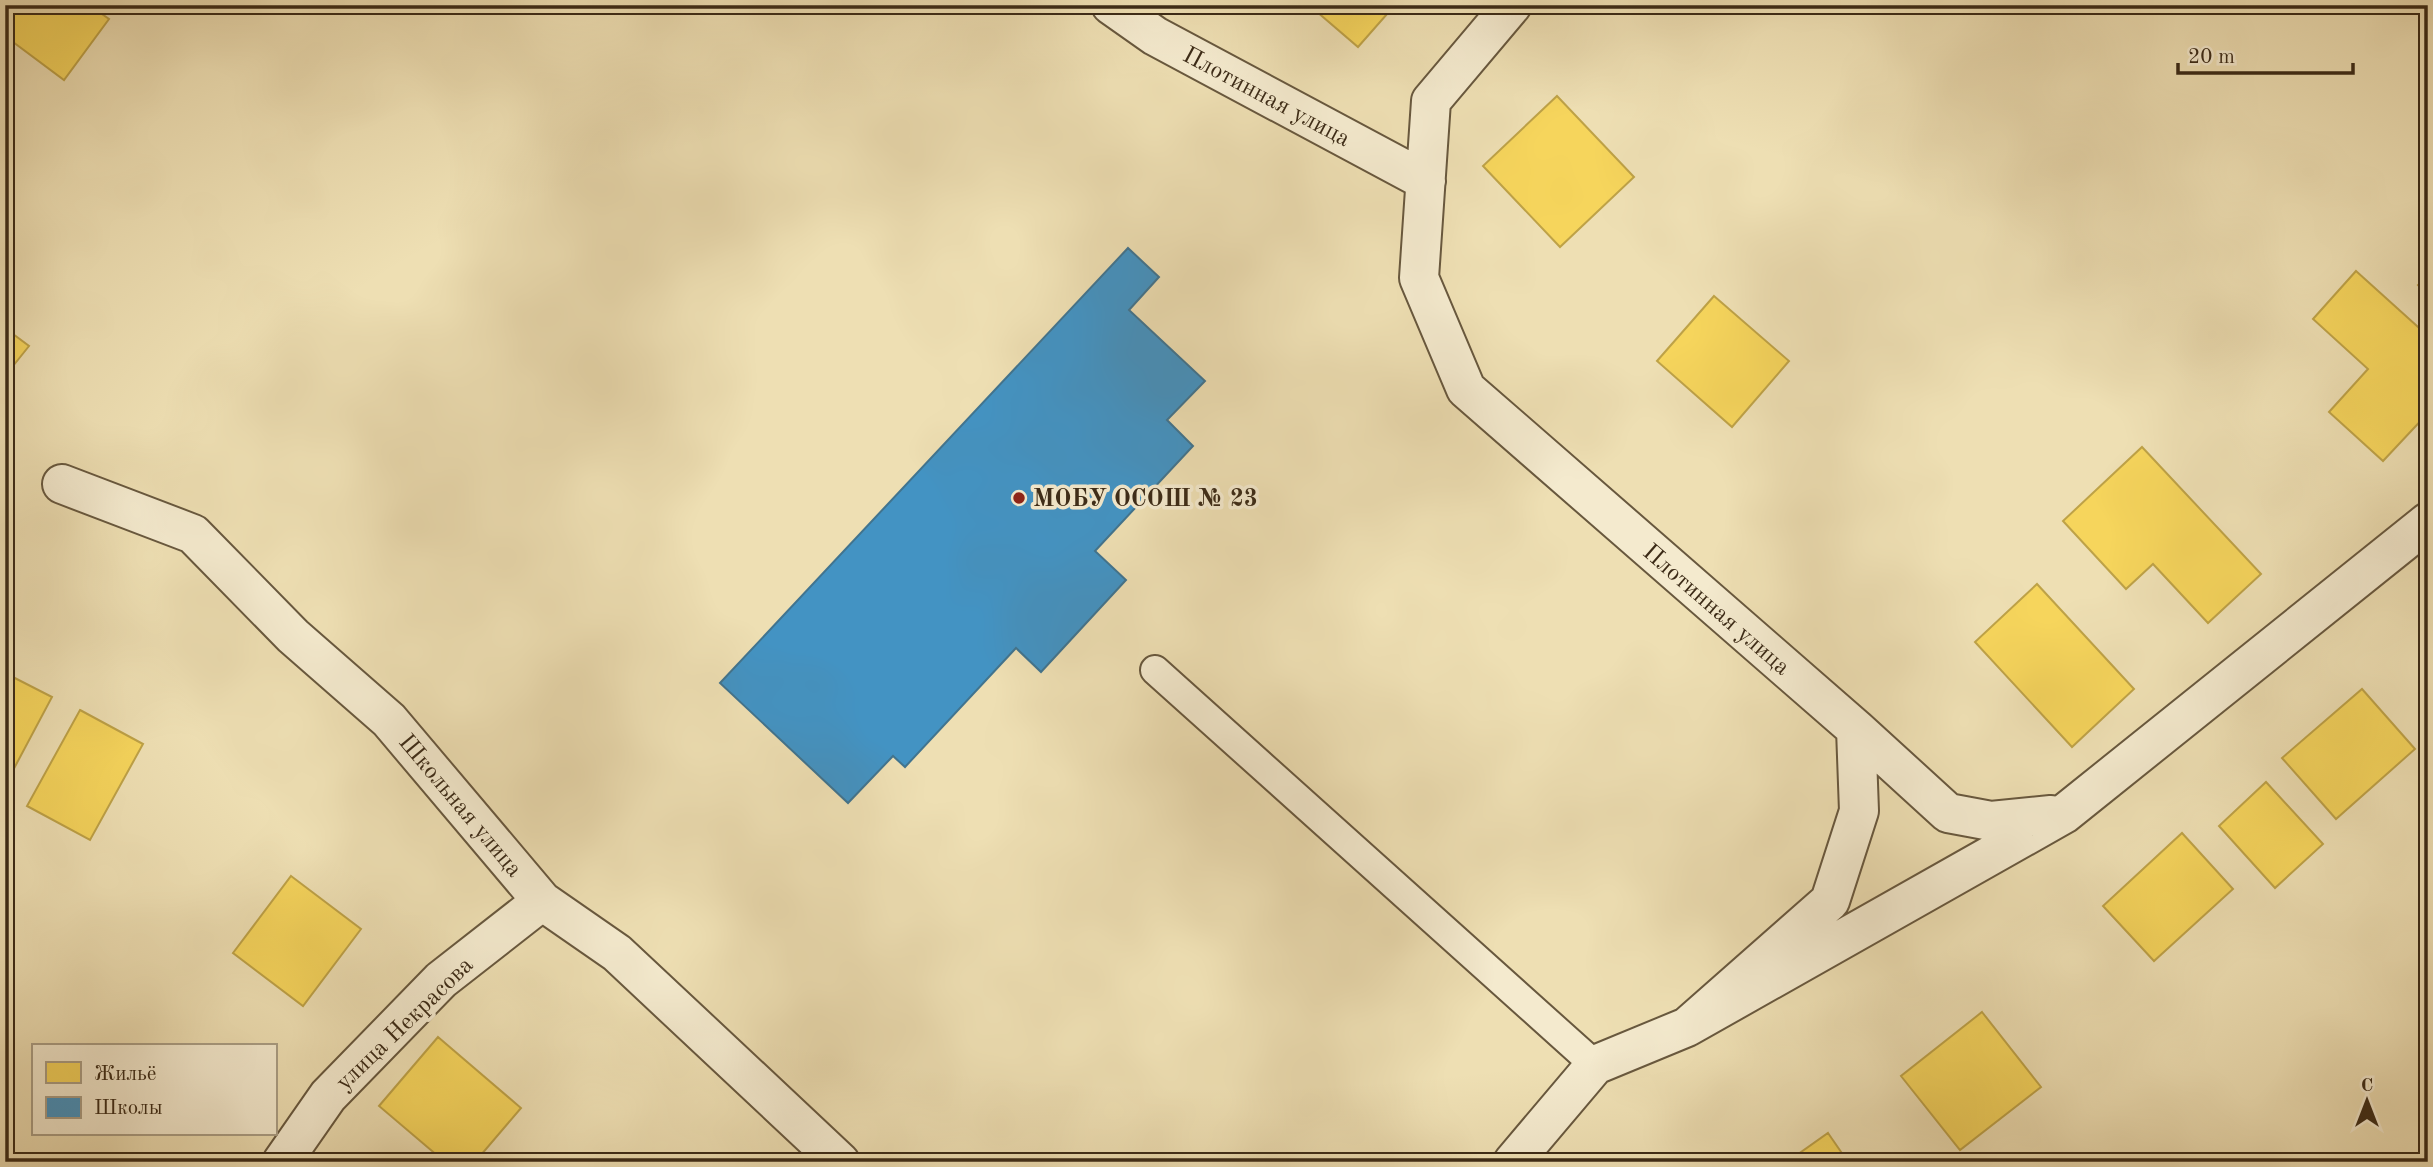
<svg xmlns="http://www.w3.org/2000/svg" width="2433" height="1167" font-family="'Old Standard TT',serif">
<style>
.homes{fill:#f6d55c;stroke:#bea247;stroke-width:2}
.schools{fill:#4393c3;stroke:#41748f;stroke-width:2}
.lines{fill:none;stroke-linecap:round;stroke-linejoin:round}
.lane-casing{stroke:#68583e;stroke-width:32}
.street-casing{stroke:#68583e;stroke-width:42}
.lane{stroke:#f4eace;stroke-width:28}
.street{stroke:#f4eace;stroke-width:38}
.poi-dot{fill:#8f2418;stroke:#f4eace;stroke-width:2.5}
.labels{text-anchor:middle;stroke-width:7;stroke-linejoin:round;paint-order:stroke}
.street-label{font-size:24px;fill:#3c2b17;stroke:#f4eace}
.poi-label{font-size:24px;font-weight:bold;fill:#3c2b17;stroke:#f4eace;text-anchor:start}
</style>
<rect width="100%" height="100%" fill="#eedfb3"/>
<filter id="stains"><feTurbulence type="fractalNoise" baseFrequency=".00286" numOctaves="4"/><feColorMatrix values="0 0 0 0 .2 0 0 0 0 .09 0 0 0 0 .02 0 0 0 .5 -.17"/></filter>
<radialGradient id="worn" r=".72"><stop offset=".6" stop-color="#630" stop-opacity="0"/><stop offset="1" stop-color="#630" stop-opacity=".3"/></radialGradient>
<path class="homes" d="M5 5H89L109 19 64 80 5 36Z
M1309 5H1395L1358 47Z
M1557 96 1634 177 1560 247 1483 166Z
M2356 271 2428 336V413L2383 461 2329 412 2368 369 2313 319Z
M2428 276V296L2418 285Z
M1714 296 1789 361 1732 427 1657 361Z
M5 328 29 346 5 376Z
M2142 447 2261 574 2208 623 2153 564 2126 589 2063 521Z
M2037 584 2134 689 2072 747 1975 642Z
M5 673 52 697 10 776 5 773Z
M2362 689 2415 749 2336 819 2282 758Z
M80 710 143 744 90 840 27 806Z
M2266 782 2323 844 2275 888 2219 826Z
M2182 833 2233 889 2154 961 2103 906Z
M291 876 361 929 303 1006 233 953Z
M1982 1012 2041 1087 1960 1150 1901 1076Z
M438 1037 521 1108 475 1162H445L379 1106Z
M1828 1133 1848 1162H1787Z"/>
<path class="schools" d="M1128 248 1159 277 1129 310 1205 381 1167 420 1193 446 1095 551 1126 580 1041 672 1016 648 905 767 893 756 848 803 720 683Z"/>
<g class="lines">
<g class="lane-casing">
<path id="lane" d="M1155 670 1595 1065"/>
</g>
<g class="street-casing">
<path id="street" d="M1111 5 1155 36 1426 181
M1512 5 1431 101 1419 278 1466 389 1856 729 1859 811 1830 901 1687 1027
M62 484 193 534 293 636 389 720 542 901 617 953 840 1162
M1856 729 1948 813 1991 821 2051 815
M282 1162 328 1096 441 980 542 901
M1513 1162 1595 1065 1687 1027 2064 814 2428 522"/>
</g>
<use href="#lane" class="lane"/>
<use href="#street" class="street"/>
</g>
<circle class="poi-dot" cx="1019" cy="498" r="7"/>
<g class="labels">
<g class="street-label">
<text transform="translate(1267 96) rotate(28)" y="8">Плотинная улица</text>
<text transform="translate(1717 609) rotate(41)" y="8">Плотинная улица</text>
<text transform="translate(461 805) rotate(50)" y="8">Школьная улица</text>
<text transform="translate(404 1023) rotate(-44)" y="8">улица Некрасова</text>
</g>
<g class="poi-label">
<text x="1033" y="506">МОБУ ОСОШ № 23</text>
</g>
</g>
<rect width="2433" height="1167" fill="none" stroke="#eedfb3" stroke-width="28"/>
<rect x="7" y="7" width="2419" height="1153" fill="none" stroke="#3c2b17" stroke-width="3.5"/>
<rect x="14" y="14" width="2405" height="1139" fill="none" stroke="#3c2b17" stroke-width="2"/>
<rect x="32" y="1044" width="245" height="91" fill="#f4eace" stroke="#aa9e85" stroke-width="2"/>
<rect x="46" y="1062" width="35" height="21" fill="#f6d55c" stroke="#aa9e85" stroke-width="2"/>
<text x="94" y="1080" font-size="21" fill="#3c2b17">Жильё</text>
<rect x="46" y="1097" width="35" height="21" fill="#4393c3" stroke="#aa9e85" stroke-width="2"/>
<text x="94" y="1114" font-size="21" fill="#3c2b17">Школы</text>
<g transform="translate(2367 1101)" stroke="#f4eace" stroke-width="5" paint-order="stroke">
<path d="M0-5L12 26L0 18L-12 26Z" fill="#3c2b17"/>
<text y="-10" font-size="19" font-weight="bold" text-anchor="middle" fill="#3c2b17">С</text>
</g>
<path d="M2178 63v10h175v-10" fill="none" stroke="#3c2b17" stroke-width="3.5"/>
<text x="2188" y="63" font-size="21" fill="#3c2b17" stroke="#f4eace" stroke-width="5" paint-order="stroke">20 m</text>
<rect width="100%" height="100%" filter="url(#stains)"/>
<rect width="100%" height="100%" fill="url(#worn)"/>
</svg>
